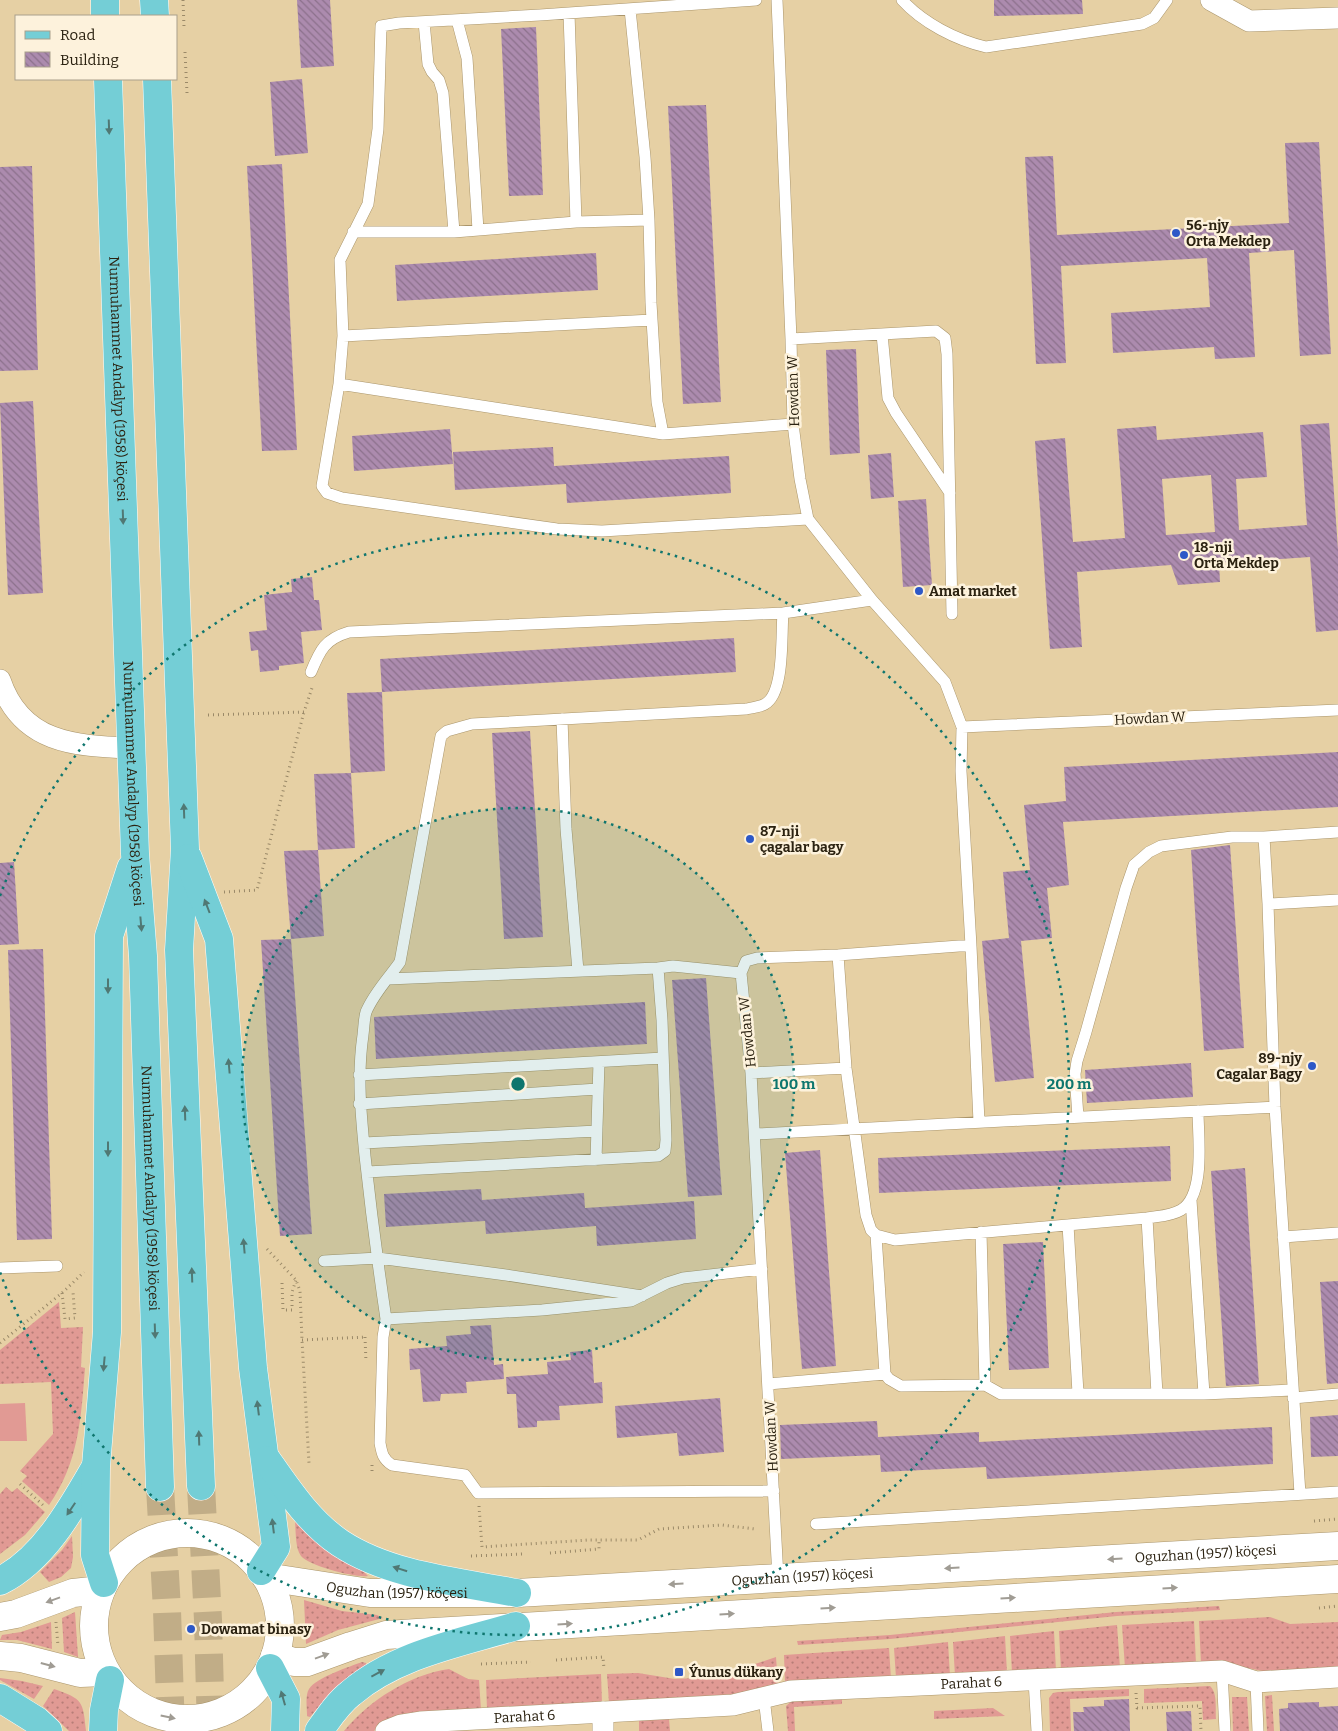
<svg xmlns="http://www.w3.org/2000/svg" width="1338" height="1731" font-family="Bitter,serif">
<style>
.grass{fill:url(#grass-dots)}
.park{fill:#e19a94}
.building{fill:url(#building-back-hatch);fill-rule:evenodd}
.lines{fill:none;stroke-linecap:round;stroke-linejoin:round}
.primary-tunnel{stroke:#c1ad87;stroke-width:28;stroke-dasharray:28 14;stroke-linecap:butt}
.service-casing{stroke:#aa956b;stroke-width:12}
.minor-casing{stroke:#aa956b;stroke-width:22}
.secondary-casing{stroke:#aa956b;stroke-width:29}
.primary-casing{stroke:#fff;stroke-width:29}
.path{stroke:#9a8968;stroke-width:3;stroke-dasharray:1 4;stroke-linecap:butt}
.service{stroke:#fff;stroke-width:11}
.minor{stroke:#fff;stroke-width:21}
.secondary{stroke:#fff;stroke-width:28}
.primary{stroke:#74ced6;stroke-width:28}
.oneway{fill:#507874}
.oneway2{fill:#a09c94}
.ring{fill:none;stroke:#0f766e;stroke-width:2.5;stroke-dasharray:2.5 5}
.poi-dot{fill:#2d58c7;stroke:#fdf2dc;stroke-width:2}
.labels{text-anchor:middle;stroke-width:5;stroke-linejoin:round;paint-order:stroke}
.poi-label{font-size:14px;font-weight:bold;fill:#2b2211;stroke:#fdf2dc;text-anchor:start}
.street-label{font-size:14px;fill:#2b2211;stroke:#fdf2dc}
.centre{fill:#0f766e;stroke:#fdf2dc;stroke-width:2.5}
.ring-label{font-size:15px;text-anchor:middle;font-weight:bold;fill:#0f766e;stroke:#fdf2dc;stroke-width:5;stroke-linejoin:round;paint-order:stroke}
</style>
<defs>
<pattern id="grass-dots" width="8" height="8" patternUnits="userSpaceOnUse" patternTransform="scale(1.25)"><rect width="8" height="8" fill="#e19a94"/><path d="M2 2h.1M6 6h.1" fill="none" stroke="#b77d77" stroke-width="1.8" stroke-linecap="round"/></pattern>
<pattern id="building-back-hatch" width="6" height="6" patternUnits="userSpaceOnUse" patternTransform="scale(1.25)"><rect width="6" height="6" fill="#ac8bae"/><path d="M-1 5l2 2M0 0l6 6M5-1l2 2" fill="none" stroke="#8c718c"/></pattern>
</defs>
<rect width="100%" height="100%" fill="#e6d0a4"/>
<path class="grass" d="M59 1302 61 1328 83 1327 81 1367 85 1368C81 1418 79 1462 49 1505L22 1481 27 1476 20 1471 53 1434 51 1382 0 1384V1350Z
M6 1487 12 1492 17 1488 45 1512 25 1535 0 1554V1494Z
M295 1522 332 1553 363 1571 368 1576C356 1578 309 1566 301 1556 295 1548 296 1531 295 1522Z
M72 1536 73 1557 71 1568 61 1577 49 1582 40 1572 62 1550Z
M304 1600 342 1611 377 1615 383 1618 338 1630 306 1644Z
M1219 1606 1220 1610 1117 1616 890 1639 798 1645 797 1641 890 1635 1116 1612Z
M75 1612 78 1657 64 1652 62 1618Z
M1270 1617 1290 1624 1338 1622V1670L1272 1673 1224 1663 1201 1664 1199 1621Z
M1194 1621 1196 1664 1125 1668 1122 1625Z
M51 1622 52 1649 17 1640H0L2 1635 21 1632Z
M1117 1625 1120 1668 1061 1671 1059 1631Z
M1054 1631 1056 1671 1012 1673 1010 1636Z
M1005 1636 1007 1673 955 1676 953 1642Z
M948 1642 950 1676 896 1678 894 1648Z
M889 1648 891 1679 785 1684 784 1655Z
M776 1657 778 1685 731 1696 609 1703 607 1674 638 1673 675 1679 716 1677Z
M362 1662 366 1663V1665L336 1687 310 1717 307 1716C307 1708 305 1695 309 1689 317 1677 349 1667 362 1662Z
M449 1669 468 1679 479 1680 481 1710 377 1728 374 1731H344C370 1700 409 1675 449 1669Z
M601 1674 602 1703 487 1710 486 1680Z
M0 1678 22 1681 43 1686 34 1699 0 1680Z
M1210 1686C1218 1693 1215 1709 1216 1719L1203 1720 1202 1701 1144 1703V1689Z
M54 1689C83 1699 83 1701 86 1731H69L43 1706Z
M1129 1689V1696L1070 1699 1071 1731H1050L1049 1698 1053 1693 1058 1692Z
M842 1695V1704L794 1707 795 1731H788L786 1706 796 1697Z
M1272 1695 1274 1731H1267L1265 1696Z
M1232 1697H1247L1249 1731H1233Z
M993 1708 1005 1716 934 1719V1711Z
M669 1719 670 1731H639V1720Z"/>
<path class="park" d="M25 1403 27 1441H0V1404Z"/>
<path class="building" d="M297 0H330L334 66 301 68Z
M994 0H1082L1083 14 994 16Z
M536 27 543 195 509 196 501 29Z
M302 79 308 153 275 156 270 82Z
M706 105 721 402 683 404 668 106Z
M1319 142 1331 354 1300 356 1294 250 1249 253 1255 357 1215 359 1214 347 1113 353 1111 313 1210 307 1207 258 1061 266 1066 363 1036 364 1025 157 1053 156 1057 235 1289 223 1285 143Z
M282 164 297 450 262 451 247 166Z
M32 166 38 370 0 371V167Z
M596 253 598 290 397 301 395 265Z
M856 349 860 453 830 455 826 350Z
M33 401 43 593 8 595 0 403Z
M1329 423 1338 549V630L1316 632 1310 557 1219 563 1220 582 1178 585 1171 565 1077 572 1082 647 1050 649 1035 441 1065 438 1073 542 1125 538 1117 429 1156 426 1157 440 1263 432 1267 477 1236 479 1239 530 1307 525 1300 425ZM1211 475 1215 532 1166 535 1162 479Z
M450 429 453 464 354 471 352 436Z
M553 447 554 466 729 456 731 493 567 503 566 484 455 490 453 452Z
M891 453 894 497 871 499 868 455Z
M926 499 932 585 903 587 898 501Z
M312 577 314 600H319L322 630 301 632 304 663 279 666V670L260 672 258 650 251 651 249 632 267 630 264 595 292 592 291 579Z
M734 638 736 672 382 692 380 659Z
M382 692 385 771 351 773 347 693Z
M530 731 543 937 504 939 492 733Z
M1338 752V807L1063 822 1069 885 1047 888 1052 938 1021 941 1034 1078 995 1082 982 941 1009 938 1003 872 1030 870 1024 805 1066 801 1064 767Z
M351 773 355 848 318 850 314 774Z
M1230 845 1244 1048 1204 1051 1191 850Z
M318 850 324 936 291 939 284 851Z
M14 862 19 944 0 945V863Z
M291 939 312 1234 280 1236 261 940Z
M43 949 52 1239 17 1240 8 950Z
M706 978 722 1195 688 1197 672 980Z
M645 1002 647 1044 376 1059 374 1017Z
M1191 1063 1193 1097 1087 1103 1085 1070Z
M1170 1146 1171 1181 879 1193 878 1158Z
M820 1150 836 1366 802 1369 785 1153Z
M1245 1168 1259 1384 1226 1386 1211 1171Z
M481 1189 482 1200 584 1193 585 1208 694 1201 696 1239 597 1246 596 1226 486 1234 485 1221 386 1227 384 1194Z
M1043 1242 1049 1368 1009 1370 1003 1244Z
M1338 1281V1383L1327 1384 1320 1282Z
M491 1325 494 1365 503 1364 504 1379 466 1382 467 1393 441 1394 440 1401 423 1402 420 1369 410 1370 409 1349 447 1346 446 1336 471 1334 470 1326Z
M592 1350 594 1383 602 1382 603 1403 559 1406 560 1420 537 1421V1427L518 1428 516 1394H507L506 1377 548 1374 547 1362 571 1360 570 1352Z
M720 1398 724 1452 679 1456 677 1433 617 1438 615 1406Z
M1338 1415V1456L1311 1457 1310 1417Z
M877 1421 878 1437 979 1432V1442L1272 1427 1273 1464 987 1479 986 1467 881 1472 880 1455 781 1459 780 1425Z
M1129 1699 1130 1731H1074L1073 1712H1084L1083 1707 1104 1706V1700Z
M1319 1702V1707L1338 1706V1731H1280L1279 1709 1288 1708V1703Z
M1191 1711 1192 1731H1167L1166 1712Z"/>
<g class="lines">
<path class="primary-tunnel" d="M201 1486 208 1620 211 1731
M160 1487 167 1610 171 1731"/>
<g class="service-casing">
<path id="service" d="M756 0 540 15 399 23 381 26 378 129 368 204 340 260 343 336 339 384 322 486 327 493 342 498 557 529 602 531 808 519
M777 0 791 339 793 424 800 479 808 519 872 600 945 682 962 727 1338 710
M902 0C923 23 956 40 986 47L1142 24 1154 18 1167 0
M630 9 645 157 649 220
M569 13 576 222 649 220 651 303 657 402 663 434 793 424
M457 20 467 58 478 230
M424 22 428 64 432 72 439 80 443 93 454 232
M353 232H454L576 222
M882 334 888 398 896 413 950 493
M343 336 652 320
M791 339 936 331 945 338 947 354 952 614
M339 384 663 434
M311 672C320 650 325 639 349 632L783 613 872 600
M562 719 566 829 578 971
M1264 837 1338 832
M1268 904 1338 900
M971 946 979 1122
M838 955 846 1068 866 1215 871 1230 876 1235 895 1240 1147 1218C1159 1216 1171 1216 1181 1210 1206 1195 1198 1136 1198 1111
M388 979 658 968
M751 1073 846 1068
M359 1075 663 1058
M359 1104 598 1089
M1078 1117 1075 1074 1077 1061 1086 1032 1126 888 1134 865 1149 852 1161 846 1232 837H1264L1268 904 1275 1107 1300 1494
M755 1134 1275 1107
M364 1143 597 1131
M596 1160 599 1062
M367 1172 658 1156 665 1151 666 1140 662 1020 658 968 673 966 741 973
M1191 1200 1204 1394
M1147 1218 1157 1394
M1068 1225 1078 1393
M981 1232 985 1385
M876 1235 885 1374 889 1379 901 1386 985 1385 1001 1394H1204L1293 1390
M1283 1237 1338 1233
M324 1261 378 1258 506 1275 642 1296
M0 1268 57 1266
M762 1269 683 1278 667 1283 631 1301 542 1310 386 1319C378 1265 371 1211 365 1156 361 1115 357 1076 363 1035 364 1027 364 1019 366 1012 374 993 388 979 400 962L441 736 447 731 472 724 746 709C751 708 760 707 765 704 785 693 781 634 783 613
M386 1319 383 1337 380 1443C382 1454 383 1459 392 1465L465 1475 478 1493 774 1491
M768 1384 885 1374
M1293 1398 1338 1394
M816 1524 1338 1492
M778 1578 751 1073 741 973 746 961 757 958 838 955 959 946H971L961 771 962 727
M1222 1671 1225 1731
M1034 1680 1037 1731
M1256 1682 1258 1731
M764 1698 768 1731"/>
</g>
<g class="minor-casing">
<g id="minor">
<path d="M1211 0 1249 21 1338 18"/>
<path d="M0 680C21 743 74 746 131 748"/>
<path d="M603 1712V1731"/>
<path id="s1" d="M386 1731 401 1725 420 1722 733 1705 791 1691 1222 1671 1256 1682 1338 1677"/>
</g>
</g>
<g class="secondary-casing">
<g id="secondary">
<circle cx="187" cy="1626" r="93"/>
<path id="s2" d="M266 1577 370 1593H517L1338 1546"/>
<path d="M0 1617 16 1614 73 1593 101 1590"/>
<path d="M0 1656 21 1658 80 1673 105 1672"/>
<path d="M275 1656 294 1662H307L351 1646 386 1635 417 1633 1338 1579"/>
</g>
</g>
<g class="primary-casing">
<g id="primary">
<path d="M105 0V16"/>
<path d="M154 0 155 16"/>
<path id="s3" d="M108 79 135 854 143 956 160 1487"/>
<path d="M157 79 185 849 179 950 201 1486"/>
<path d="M188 858 219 939 253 1368 276 1547 261 1571"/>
<path d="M267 1460C288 1490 309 1522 340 1543 390 1576 459 1582 517 1593"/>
<path d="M0 1581C43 1560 72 1508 95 1468"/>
<path d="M104 1583 95 1555 96 1466 107 1332 109 936 131 868"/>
<path d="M270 1668 286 1699 285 1731"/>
<path d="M0 1698 37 1721 48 1731"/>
<path d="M103 1731 104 1710 110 1680"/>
<path d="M319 1731C329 1717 338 1703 351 1693 397 1654 460 1643 516 1626"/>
</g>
</g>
<path class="path" d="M183 0 184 27
M185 52 187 93
M208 715 304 712 313 685
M224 892 257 890 304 712
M267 1249 296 1280 300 1291 302 1340 309 1463
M282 1283 283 1310H292V1292L296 1280
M62 1293 65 1319 75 1318 73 1292
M365 1337 366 1362
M302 1340 366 1337
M0 1343 62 1293 84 1272
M372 1465V1473
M20 1484 45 1507
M479 1506 482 1547 588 1540H638L659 1529 722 1525 755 1529
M1314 1521 1338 1519
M550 1553 599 1549V1540
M471 1556 524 1554
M1319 1608 1338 1606
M56 1622 58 1646
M556 1660 603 1657 604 1669
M481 1664 531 1662
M1136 1693 1137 1708 1200 1706 1201 1731"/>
<use href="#service" class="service"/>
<use href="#minor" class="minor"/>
<use href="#secondary" class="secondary"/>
<use href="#primary" class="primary"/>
</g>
<defs><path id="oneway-solid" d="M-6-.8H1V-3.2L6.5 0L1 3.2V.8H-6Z" transform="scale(1.25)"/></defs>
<g class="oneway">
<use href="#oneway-solid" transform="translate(109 127) rotate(88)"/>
<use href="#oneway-solid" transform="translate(123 517) rotate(88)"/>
<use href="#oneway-solid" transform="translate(184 811) rotate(-92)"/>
<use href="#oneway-solid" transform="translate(207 906) rotate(-111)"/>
<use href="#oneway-solid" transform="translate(141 924) rotate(85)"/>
<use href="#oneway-solid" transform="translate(108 986) rotate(90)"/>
<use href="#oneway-solid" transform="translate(229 1066) rotate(-95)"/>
<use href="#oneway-solid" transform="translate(185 1113) rotate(-92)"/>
<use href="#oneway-solid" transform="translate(108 1149) rotate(90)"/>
<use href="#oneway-solid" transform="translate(244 1246) rotate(-95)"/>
<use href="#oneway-solid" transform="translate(192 1275) rotate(-92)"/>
<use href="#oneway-solid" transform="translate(155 1331) rotate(88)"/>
<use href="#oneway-solid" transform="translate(104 1364) rotate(95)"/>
<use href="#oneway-solid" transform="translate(258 1408) rotate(-97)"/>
<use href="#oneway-solid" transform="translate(199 1438) rotate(-92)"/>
<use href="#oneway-solid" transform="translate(71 1509) rotate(124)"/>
<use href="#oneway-solid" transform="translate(273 1526) rotate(-97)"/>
<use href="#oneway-solid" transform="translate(400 1569) rotate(-162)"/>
<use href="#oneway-solid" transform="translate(378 1673) rotate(-28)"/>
<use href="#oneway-solid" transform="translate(283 1698) rotate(-106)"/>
</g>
<g class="oneway2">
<use href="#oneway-solid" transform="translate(1115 1559) rotate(177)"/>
<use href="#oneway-solid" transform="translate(952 1568) rotate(177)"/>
<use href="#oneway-solid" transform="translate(676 1584) rotate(177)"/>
<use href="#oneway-solid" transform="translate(1170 1588) rotate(-3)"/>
<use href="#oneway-solid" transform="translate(1008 1598) rotate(-3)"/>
<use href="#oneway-solid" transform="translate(53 1600) rotate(160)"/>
<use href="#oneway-solid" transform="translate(828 1608) rotate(-3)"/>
<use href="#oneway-solid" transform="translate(727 1614) rotate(-3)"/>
<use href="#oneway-solid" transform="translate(565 1624) rotate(-3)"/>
<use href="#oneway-solid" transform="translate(322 1656) rotate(-20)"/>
<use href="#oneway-solid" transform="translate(48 1665) rotate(15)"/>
<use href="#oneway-solid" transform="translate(168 1717) rotate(12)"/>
</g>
<circle cx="518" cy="1084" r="276" fill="#0f766e" fill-opacity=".12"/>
<g class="ring">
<circle cx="518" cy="1084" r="276"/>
<path d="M0 896A551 551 0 1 1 0 1272"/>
</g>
<g class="poi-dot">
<circle cx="1176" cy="233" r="5"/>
<circle cx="1184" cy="555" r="5"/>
<circle cx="919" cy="591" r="5"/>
<circle cx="750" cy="839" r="5"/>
<circle cx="1312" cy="1066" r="5"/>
<circle cx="191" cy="1629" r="5"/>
<rect x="674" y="1667" width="10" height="10" rx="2.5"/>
</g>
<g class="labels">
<g class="poi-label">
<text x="1186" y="230">56-njy<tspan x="1186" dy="16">Orta Mekdep</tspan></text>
<text x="1194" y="552">18-nji<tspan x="1194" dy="16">Orta Mekdep</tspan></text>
<text x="929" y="596">Amat market</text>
<text x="760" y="836">87-nji<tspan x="760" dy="16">çagalar bagy</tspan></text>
<text x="1302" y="1063" text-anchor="end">89-njy<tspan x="1302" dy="16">Cagalar Bagy</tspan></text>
<text x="201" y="1634">Dowamat binasy</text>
<text x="689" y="1677">Ýunus dükany</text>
</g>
<g class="street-label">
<text dy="5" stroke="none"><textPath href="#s3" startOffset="300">Nurmuhammet Andalyp (1958) köçesi</textPath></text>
<text transform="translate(793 391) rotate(-92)" y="5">Howdan W</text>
<text transform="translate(1150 718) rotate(-3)" y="5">Howdan W</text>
<text dy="5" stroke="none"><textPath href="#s3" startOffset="705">Nurmuhammet Andalyp (1958) köçesi</textPath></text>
<text transform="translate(747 1032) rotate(-96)" y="5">Howdan W</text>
<text dy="5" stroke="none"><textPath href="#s3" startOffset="1110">Nurmuhammet Andalyp (1958) köçesi</textPath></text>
<text transform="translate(771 1436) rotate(-93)" y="5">Howdan W</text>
<text dy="5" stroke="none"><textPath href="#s2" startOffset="942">Oguzhan (1957) köçesi</textPath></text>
<text dy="5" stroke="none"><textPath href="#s2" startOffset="538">Oguzhan (1957) köçesi</textPath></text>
<text dy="5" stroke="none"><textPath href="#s2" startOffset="132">Oguzhan (1957) köçesi</textPath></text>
<text dy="5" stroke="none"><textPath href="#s1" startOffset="589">Parahat 6</textPath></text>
<text dy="5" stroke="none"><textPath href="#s1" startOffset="140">Parahat 6</textPath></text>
</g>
</g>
<circle cx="518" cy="1084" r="8" class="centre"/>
<g class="ring-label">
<text x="794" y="1089">100 m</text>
<text x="1069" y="1089">200 m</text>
</g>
<rect x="15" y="15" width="162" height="65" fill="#fdf2dc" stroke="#a99f8b"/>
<rect x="25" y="31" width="25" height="8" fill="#74ced6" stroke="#a99f8b"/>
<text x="60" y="40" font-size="15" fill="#2b2211">Road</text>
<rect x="25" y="52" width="25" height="15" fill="url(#building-back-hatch)" stroke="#a99f8b"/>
<text x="60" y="65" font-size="15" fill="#2b2211">Building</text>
</svg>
